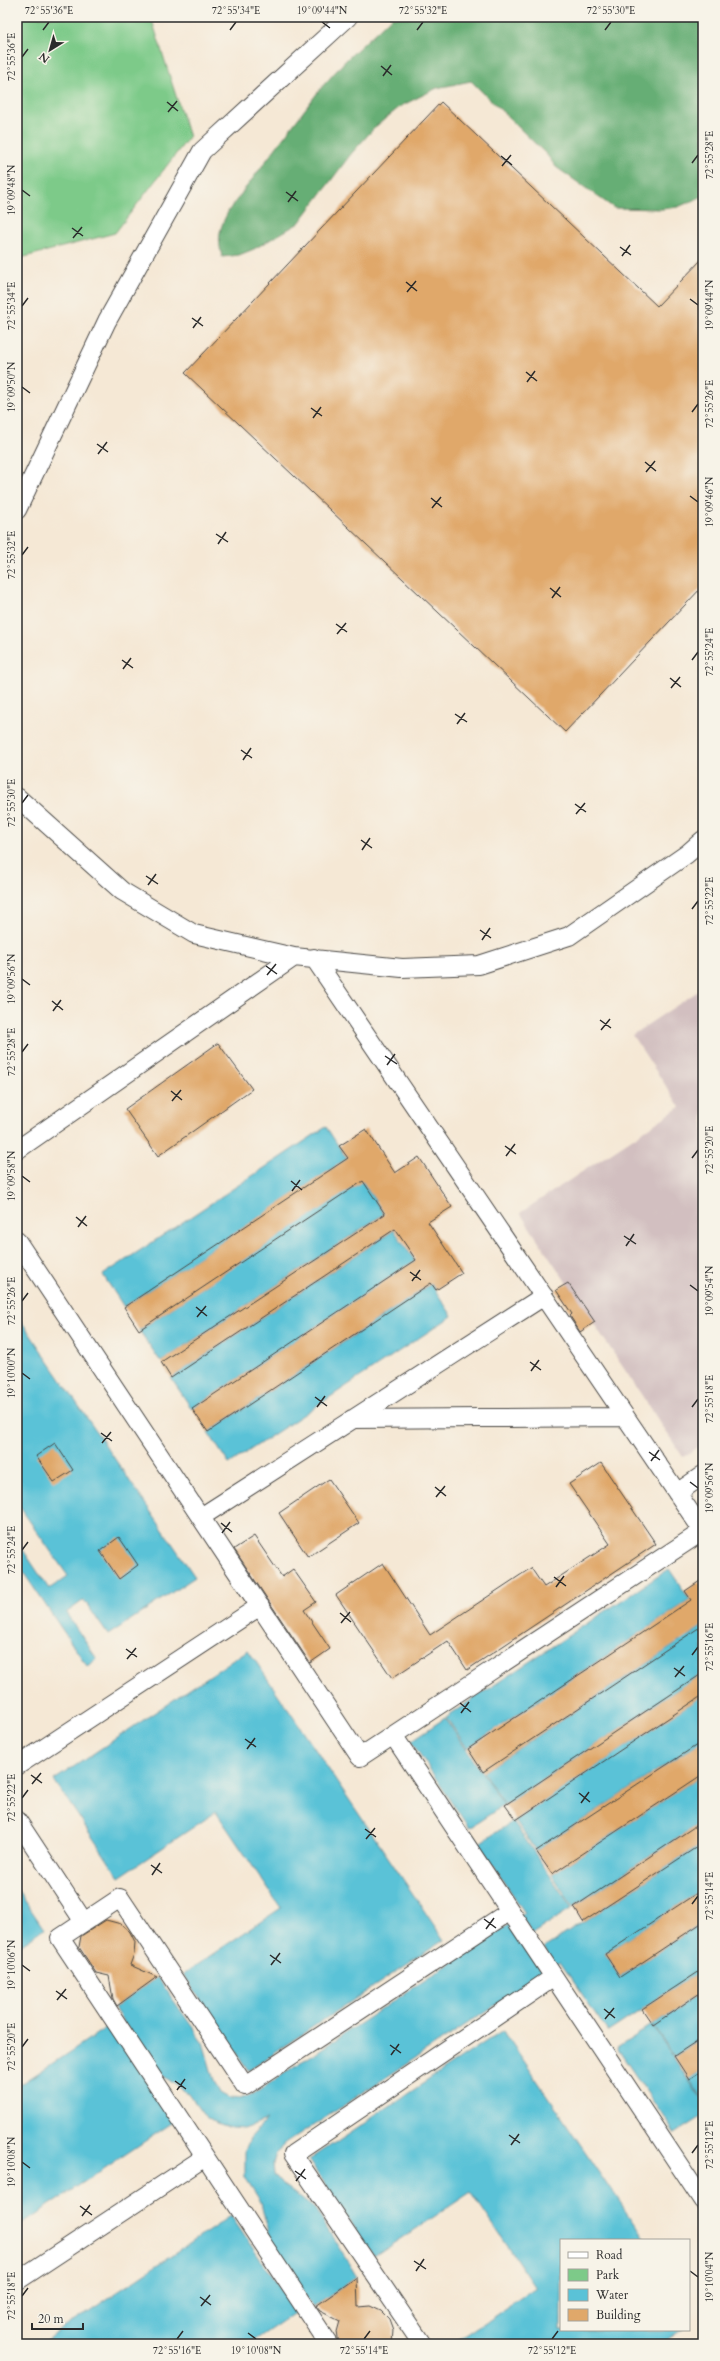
<svg xmlns="http://www.w3.org/2000/svg" width="720" height="2361" font-family="Cardo,serif">
<style>
.industrial{fill:#d2bfc0}
.green{fill:#7dca89;stroke:#547a5a}
.forest{fill:#66ae75;stroke:#486c50}
.water{fill:#5ac2d7;stroke:#427681}
.building{fill:#e0a86a}
.lines{fill:none;stroke-linecap:round;stroke-linejoin:round}
.minor-casing{stroke:#494744;stroke-width:20}
.minor{stroke:#fff;stroke-width:18}
.ticks{fill:none;stroke:#2b2b2b;stroke-width:1.5}
.neatline{fill:none;stroke:#2b2b2b;stroke-width:1.5}
.ticks-label{font-size:10px;text-anchor:middle;fill:#2b2b2b}
</style>
<rect width="100%" height="100%" fill="#f7f3e8"/>
<filter id="ink" filterUnits="userSpaceOnUse"><feTurbulence type="fractalNoise" baseFrequency=".025" numOctaves="2"/><feDisplacementMap in="SourceGraphic" scale="8" xChannelSelector="R" yChannelSelector="G"/><feConvolveMatrix kernelMatrix="1 2 1 2 8 2 1 2 1" color-interpolation-filters="sRGB"/></filter>
<filter id="wash" filterUnits="userSpaceOnUse"><feTurbulence type="fractalNoise" baseFrequency=".012" numOctaves="4" result="noise"/><feDisplacementMap in="SourceGraphic" scale="16" xChannelSelector="R" yChannelSelector="G"/><feGaussianBlur stdDeviation="0.9" result="paint"/><feColorMatrix in="noise" values="0 0 0 0 0 0 0 0 0 0 0 0 0 0 0 0 0 1.4 0 .05"/><feComposite in="paint" operator="in"/></filter>
<g filter="url(#wash)">
<rect width="100%" height="100%" fill="#f5e8d5"/>
<path class="industrial" d="M703 988V1444L683 1457 520 1213 680 1107 632 1035Z"/>
<path class="green" d="M17 17H151L189 137 115 233 17 259Z"/>
<path class="forest" d="M392 17H703V196L678 207 662 209 614 208 556 167 547 155 471 81 437 88 401 106 375 127 351 154 299 223 254 249 239 255 222 257C217 237 219 229 229 210L321 88 346 60Z"/>
<path class="water" d="M326 1127 347 1159 124 1307 103 1275Z
M362 1181 384 1214 161 1362 139 1330Z
M394 1230 415 1261 192 1409 171 1378Z
M431 1284 452 1316 229 1464 208 1432Z
M17 1315 195 1577 108 1635 84 1600 66 1613 97 1659 87 1666 17 1563V1541L49 1589 68 1576 17 1503Z
M669 1569 690 1600 467 1748 446 1717Z
M703 1626V1673L505 1805 483 1772Z
M248 1650 444 1940 248 2070 183 1974 281 1908 216 1812 119 1877 54 1780Z
M703 1695V1740L536 1851 515 1820Z
M445 1718 504 1805 469 1828 411 1741Z
M703 1774V1821L573 1907 552 1874Z
M513 1821 572 1908 532 1934 520 1916 525 1913 479 1844Z
M703 1843V1889L605 1954 620 1977 703 1922V1969L608 2032 560 1962 555 1965 544 1948Z
M17 1889 44 1929 17 1947Z
M511 1923 544 1973 287 2143 276 2153 273 2164 274 2174 283 2185 315 2209 357 2277 313 2308 270 2241 261 2202 245 2177V2151L250 2138 266 2121 244 2129 231 2128 207 2119 189 2094 156 2071 114 2008 157 1977 203 2042 214 2081 220 2093 229 2098 240 2099 255 2093Z
M703 1991V2036L674 2056 653 2025Z
M110 2025 175 2121 17 2227V2087Z
M652 2025 703 2102V2116L675 2134 617 2048Z
M503 2030 645 2240H561V2330H683L662 2344H453L536 2288 471 2192 374 2257 309 2160Z
M703 2070V2100L689 2079Z
M231 2216 296 2312 249 2344H40Z"/>
<g id="blocks">
<path class="building" d="M441 102 657 306 703 258V586L565 732 185 373Z
M218 1043 252 1089 158 1156 125 1109Z
M366 1129 395 1173 419 1157 452 1207 428 1222 462 1273 436 1290 431 1283 208 1432 192 1409 416 1260 395 1229 171 1378 161 1362 385 1214 363 1181 139 1330 124 1307 348 1158 339 1146Z
M568 1283 595 1322 580 1332 570 1316 572 1314 556 1290Z
M55 1443 73 1470 54 1482 36 1456Z
M601 1463 656 1544 467 1670 448 1641 392 1678 336 1595 383 1563 430 1635 531 1568 544 1587 610 1544 569 1484Z
M329 1479 359 1523 308 1557 279 1513Z
M254 1536 282 1577 293 1569 316 1602 304 1610 330 1649 310 1663 234 1549Z
M119 1537 138 1565 119 1579 100 1551Z
M703 1579V1625L483 1772 468 1749 691 1600 685 1591Z
M703 1673V1695L516 1820 505 1805Z
M703 1741V1774L552 1874 536 1851Z
M703 1821V1843L583 1922 574 1907Z
M703 1889V1922L620 1977 605 1954Z
M106 1920 121 1924 130 1932 135 1942 134 1954 130 1965 157 1977 117 2006 113 1999 109 1976 96 1973 79 1947 81 1936Z
M703 1969V1991L653 2025 642 2009Z
M703 2037V2070L689 2079 674 2056Z
M357 2277 358 2307 370 2306 381 2311 389 2319 393 2330 392 2344H339L337 2332 340 2321 320 2311 316 2306Z"/>
</g>
</g>
<g filter="url(#ink)">
<use href="#blocks" fill-opacity="0" stroke="#494744" stroke-width="1"/>
<g class="lines">
<g class="minor-casing">
<path id="minor" d="M17 510 107 321 202 151 348 17
M17 797 122 891 194 934 294 957 402 968 479 965 569 936 687 854 703 840
M314 958 703 1531
M17 1150 294 957
M17 1241 360 1757 703 1531
M352 1419 625 1417
M677 1493 703 1475
M201 1517 544 1296
M393 1735 703 2201
M17 1766 260 1606
M17 1820 84 1922 60 1938 329 2344
M84 1922 120 1898 245 2086 510 1911
M17 2281 205 2157
M422 2344 293 2154 554 1977"/>
</g>
<use href="#minor" class="minor"/>
</g>
</g>
<path class="ticks" d="M322 22 330 28M43 30 49 22M230 30 236 22M417 30 423 22M605 30 611 22M22 57 28 49M381 66 392 75M383 76 391 65M167 102 178 111M168 112 177 101M501 156 512 165M692 163 698 155M502 166 511 155M22 190 30 196M286 192 298 201M288 202 296 191M72 228 83 236M73 238 82 227M620 247 631 255M622 256 630 245M406 282 417 291M407 292 416 281M690 299 698 305M22 306 28 298M192 318 203 326M193 328 201 317M526 372 537 381M527 382 535 371M22 387 30 393M311 408 322 416M692 412 698 404M313 418 321 407M97 444 108 452M98 454 107 442M645 462 656 471M646 472 655 461M690 496 698 502M431 498 442 507M432 508 441 497M216 534 228 542M218 544 226 532M22 555 28 547M550 588 561 597M552 598 560 587M336 624 347 632M337 634 346 623M122 660 133 668M692 660 698 652M123 669 131 658M670 678 681 687M671 688 680 677M455 714 467 722M457 724 465 713M241 750 252 758M243 760 251 748M22 803 28 795M575 804 586 812M576 814 585 803M361 840 372 848M362 850 370 838M146 876 158 884M148 885 156 874M692 909 698 901M480 930 491 938M482 940 490 928M266 966 277 974M267 975 276 964M22 979 30 985M52 1001 63 1010M53 1011 61 1000M600 1020 611 1028M601 1030 610 1019M22 1052 28 1044M385 1056 397 1064M387 1065 395 1054M171 1091 182 1100M172 1101 181 1090M505 1146 516 1154M506 1156 515 1144M692 1158 698 1150M22 1176 30 1182M291 1181 302 1190M292 1191 300 1180M76 1217 87 1226M78 1227 86 1216M624 1236 636 1244M626 1246 634 1234M410 1272 421 1280M412 1281 420 1270M690 1285 698 1291M22 1301 28 1293M196 1307 207 1316M197 1317 206 1306M530 1362 541 1370M531 1371 539 1360M22 1373 30 1379M315 1397 327 1406M317 1407 325 1396M692 1407 698 1399M101 1433 112 1441M102 1443 111 1432M649 1452 660 1460M651 1461 659 1450M690 1482 698 1488M435 1487 446 1496M436 1497 445 1486M221 1523 232 1532M222 1533 230 1522M22 1550 28 1542M554 1577 566 1586M556 1587 564 1576M340 1613 351 1622M341 1623 350 1612M126 1649 137 1657M692 1655 698 1647M127 1659 136 1648M674 1668 685 1676M675 1677 684 1666M460 1703 471 1712M461 1713 469 1702M245 1739 256 1747M247 1749 255 1738M31 1775 42 1783M32 1784 41 1773M579 1793 590 1802M22 1798 28 1790M581 1803 589 1792M365 1829 376 1837M366 1839 375 1828M151 1865 162 1873M152 1875 160 1863M692 1904 698 1896M484 1919 496 1928M486 1929 494 1918M270 1955 281 1963M22 1965 30 1971M271 1965 280 1953M56 1991 67 1999M57 2000 66 1989M604 2009 615 2018M605 2019 614 2008M390 2045 401 2053M22 2047 28 2039M391 2055 399 2044M175 2081 186 2089M177 2090 185 2079M509 2135 520 2143M511 2145 519 2134M692 2153 698 2145M22 2162 30 2168M295 2171 306 2179M296 2181 305 2169M80 2206 92 2215M82 2216 90 2205M414 2261 426 2269M416 2271 424 2259M690 2271 698 2277M22 2296 28 2288M200 2297 211 2305M201 2306 210 2295M248 2333 256 2339M177 2339 183 2331M364 2339 370 2331M552 2339 558 2331"/>
<rect width="720" height="2361" fill="none" stroke="#f7f3e8" stroke-width="44"/>
<rect x="560" y="2239" width="130" height="92" fill="#f7f3e8" stroke="#a5a39c"/>
<rect x="568" y="2252" width="20" height="6" fill="#ffffff" stroke="#a5a39c"/>
<text x="596" y="2259" font-size="12" fill="#2b2b2b">Road</text>
<rect x="568" y="2269" width="20" height="12" fill="#7dca89" stroke="#a5a39c"/>
<text x="596" y="2279" font-size="12" fill="#2b2b2b">Park</text>
<rect x="568" y="2289" width="20" height="12" fill="#5ac2d7" stroke="#a5a39c"/>
<text x="596" y="2299" font-size="12" fill="#2b2b2b">Water</text>
<rect x="568" y="2309" width="20" height="12" fill="#e0a86a" stroke="#a5a39c"/>
<text x="596" y="2319" font-size="12" fill="#2b2b2b">Building</text>
<g transform="translate(50 50) rotate(217)" stroke="#f7f3e8" stroke-width="3" paint-order="stroke">
<path d="M0-3L7 15L0 10L-7 15Z" fill="#2b2b2b"/>
<text y="-6" font-size="11" font-weight="bold" text-anchor="middle" fill="#2b2b2b">N</text>
</g>
<path d="M32 2323v6h51v-6" fill="none" stroke="#2b2b2b" stroke-width="2"/>
<text x="38" y="2323" font-size="12" fill="#2b2b2b" stroke="#f7f3e8" stroke-width="3" paint-order="stroke">20 m</text>
<rect x="22" y="22" width="676" height="2317" class="neatline"/>
<g class="ticks-label">
<text x="49" y="14">72°55'36"E</text>
<text x="236" y="14">72°55'34"E</text>
<text x="322" y="14">19°09'44"N</text>
<text x="423" y="14">72°55'32"E</text>
<text x="611" y="14">72°55'30"E</text>
<text transform="translate(11 57) rotate(-90)" y="4">72°55'36"E</text>
<text transform="translate(709 155) rotate(-90)" y="4">72°55'28"E</text>
<text transform="translate(11 190) rotate(-90)" y="4">19°09'48"N</text>
<text transform="translate(709 305) rotate(-90)" y="4">19°09'44"N</text>
<text transform="translate(11 306) rotate(-90)" y="4">72°55'34"E</text>
<text transform="translate(11 387) rotate(-90)" y="4">19°09'50"N</text>
<text transform="translate(709 404) rotate(-90)" y="4">72°55'26"E</text>
<text transform="translate(709 502) rotate(-90)" y="4">19°09'46"N</text>
<text transform="translate(11 555) rotate(-90)" y="4">72°55'32"E</text>
<text transform="translate(709 652) rotate(-90)" y="4">72°55'24"E</text>
<text transform="translate(11 803) rotate(-90)" y="4">72°55'30"E</text>
<text transform="translate(709 901) rotate(-90)" y="4">72°55'22"E</text>
<text transform="translate(11 979) rotate(-90)" y="4">19°09'56"N</text>
<text transform="translate(11 1052) rotate(-90)" y="4">72°55'28"E</text>
<text transform="translate(709 1150) rotate(-90)" y="4">72°55'20"E</text>
<text transform="translate(11 1176) rotate(-90)" y="4">19°09'58"N</text>
<text transform="translate(709 1291) rotate(-90)" y="4">19°09'54"N</text>
<text transform="translate(11 1301) rotate(-90)" y="4">72°55'26"E</text>
<text transform="translate(11 1373) rotate(-90)" y="4">19°10'00"N</text>
<text transform="translate(709 1399) rotate(-90)" y="4">72°55'18"E</text>
<text transform="translate(709 1488) rotate(-90)" y="4">19°09'56"N</text>
<text transform="translate(11 1550) rotate(-90)" y="4">72°55'24"E</text>
<text transform="translate(709 1647) rotate(-90)" y="4">72°55'16"E</text>
<text transform="translate(11 1798) rotate(-90)" y="4">72°55'22"E</text>
<text transform="translate(709 1896) rotate(-90)" y="4">72°55'14"E</text>
<text transform="translate(11 1965) rotate(-90)" y="4">19°10'06"N</text>
<text transform="translate(11 2047) rotate(-90)" y="4">72°55'20"E</text>
<text transform="translate(709 2145) rotate(-90)" y="4">72°55'12"E</text>
<text transform="translate(11 2162) rotate(-90)" y="4">19°10'08"N</text>
<text transform="translate(709 2277) rotate(-90)" y="4">19°10'04"N</text>
<text transform="translate(11 2296) rotate(-90)" y="4">72°55'18"E</text>
<text x="177" y="2354">72°55'16"E</text>
<text x="256" y="2354">19°10'08"N</text>
<text x="364" y="2354">72°55'14"E</text>
<text x="552" y="2354">72°55'12"E</text>
</g>
</svg>
